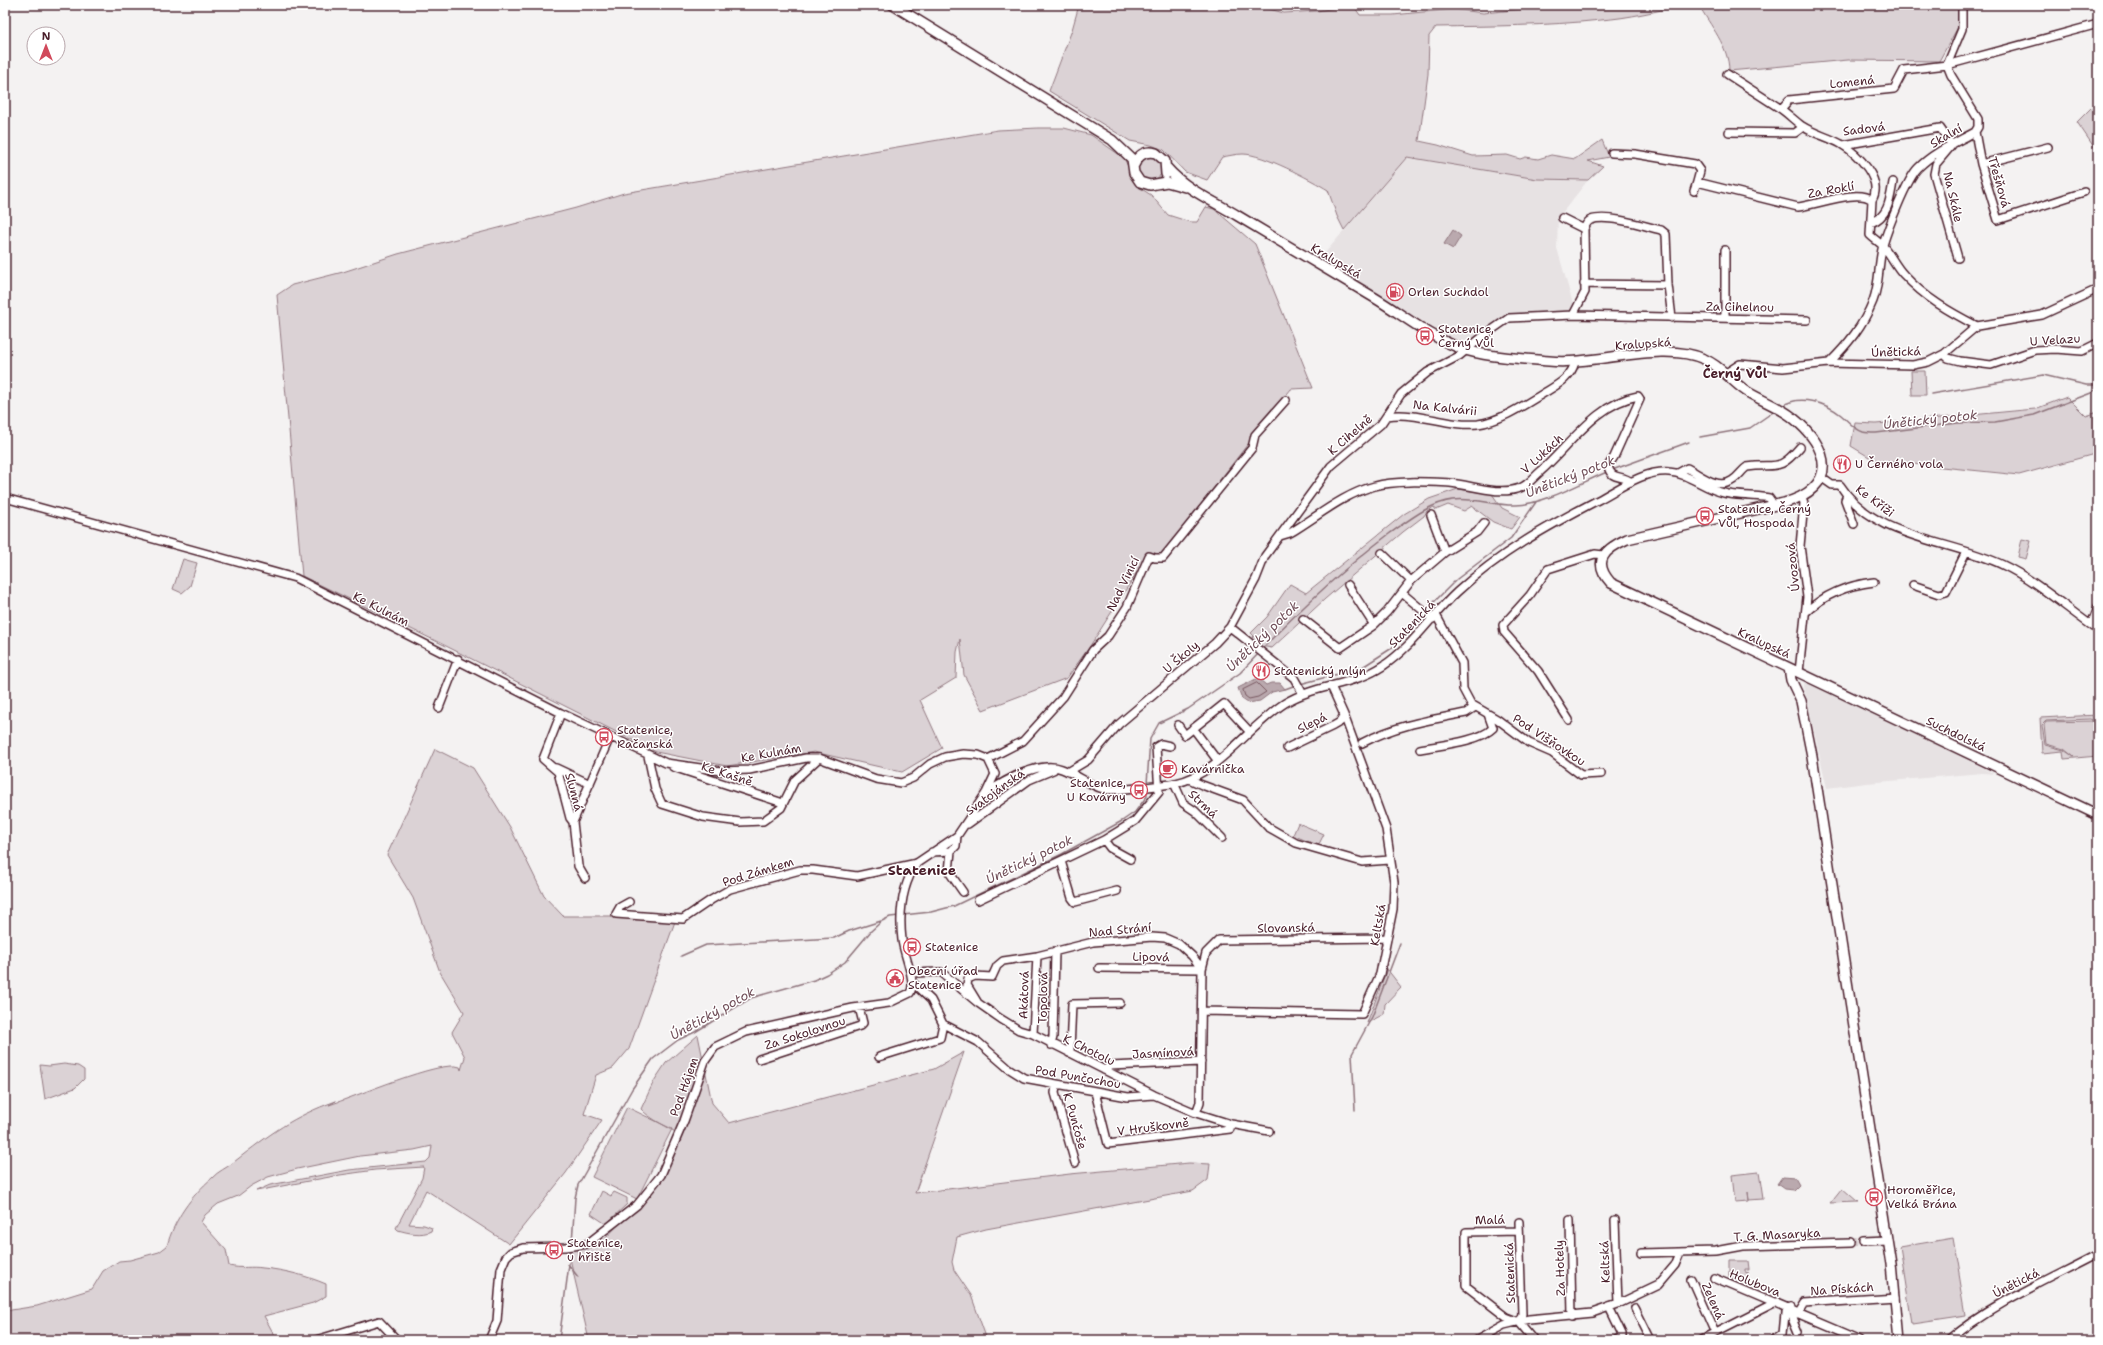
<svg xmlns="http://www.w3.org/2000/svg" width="2103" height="1345" font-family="'Shantell Sans',sans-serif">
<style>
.built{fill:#e7e2e3}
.green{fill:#dbd2d5;stroke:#927880}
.water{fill:#baa9ae;stroke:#8d727a}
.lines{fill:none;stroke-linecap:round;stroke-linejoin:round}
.shore{stroke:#77565f;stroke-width:1}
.stream{stroke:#8d727a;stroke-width:1.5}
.minor-tunnel{stroke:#d2c8ca;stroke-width:7;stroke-dasharray:7 3.5;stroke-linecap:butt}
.minor-casing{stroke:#4a1f2b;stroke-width:10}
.major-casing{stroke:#4a1f2b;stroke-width:12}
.minor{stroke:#fff;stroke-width:7}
.major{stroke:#fff;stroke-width:9}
.labels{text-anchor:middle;stroke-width:3;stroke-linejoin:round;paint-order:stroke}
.street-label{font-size:12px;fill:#4a1f2b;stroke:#fff}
.poi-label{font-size:12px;fill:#4a1f2b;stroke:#fff;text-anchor:start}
.neighbourhood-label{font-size:13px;font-weight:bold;fill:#4a1f2b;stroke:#fff}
.water-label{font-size:13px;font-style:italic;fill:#714f59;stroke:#fff}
.quarter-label{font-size:14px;font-weight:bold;fill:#4a1f2b;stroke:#fff}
</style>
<rect width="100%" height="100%" fill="#f4f2f2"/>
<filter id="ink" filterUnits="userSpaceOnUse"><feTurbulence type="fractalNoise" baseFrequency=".025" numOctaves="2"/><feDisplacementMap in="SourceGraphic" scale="8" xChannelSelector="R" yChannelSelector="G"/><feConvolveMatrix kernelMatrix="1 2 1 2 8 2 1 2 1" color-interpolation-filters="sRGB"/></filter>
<g filter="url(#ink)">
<path class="built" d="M1407 157 1537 179 1588 180 1558 218 1557 248 1573 304 1569 312 1513 313 1463 345 1319 260Z
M1805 679 1921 736 1995 774 1982 773 1867 783 1827 788 1804 687Z"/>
<path class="green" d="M1079 5H1254L1284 13 1317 11 1342 7 1344 5H1353L1360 15H1393L1454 9 1483 13 1564 5H1684C1657 11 1629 18 1601 20 1546 26 1491 26 1436 27L1429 36 1428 74 1419 141 1438 145 1473 156 1507 155 1520 159 1526 157 1538 159 1551 155 1575 159 1602 140 1609 157 1588 161 1603 166 1588 180 1537 179 1407 157 1344 230 1337 216 1328 190C1310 179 1263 154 1243 154 1236 154 1228 156 1222 157L1207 180 1185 172 1164 150 1151 145 1130 141 1049 91 1072 30Z
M1699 5H1958V27L1939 61 1848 60 1729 71C1729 46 1710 26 1699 5Z
M2098 101V153L2077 122Z
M1038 128H1064L1091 135 1124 158 1137 186 1151 195 1168 215 1190 222H1197L1206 207 1214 209 1255 244 1313 388 1291 389 1161 555 1146 558 1090 646 1067 678 983 710 964 675 960 639 957 652 956 678 920 700 942 748 902 772 814 752 727 766 656 752 444 645 302 576 277 295 292 285 343 272 398 254 576 208 624 193 998 130Z
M1138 169a12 12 0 1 1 24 0a12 12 0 1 1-24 0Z
M1911 371H1925L1926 395H1912Z
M2067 397 2086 416 2098 412V453L2019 475 1874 460 1851 446 1855 423 1876 424 2035 409Z
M1458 489 1492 494 1502 508 1520 517 1511 529 1493 522 1472 506 1464 511 1448 505 1436 510 1434 507 1427 511 1424 516 1403 532 1325 599 1272 648 1260 646 1250 640 1254 636 1251 633 1267 617 1290 584 1306 593 1404 514 1429 499Z
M2022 539 2031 541 2026 559 2018 557Z
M183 559 197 563 190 586 182 593 173 589Z
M2098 715V726L2096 722 2090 719 2046 721 2042 725 2045 745 2064 750 2074 757 2064 749 2046 744 2044 725 2046 722 2093 721C2100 729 2100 745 2096 753H2098V756L2064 759 2063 751 2042 753 2040 718Z
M435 749 473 768 510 827 544 896 563 916H677L629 1049 613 1068 596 1075 584 1114 602 1120 566 1173 509 1244 426 1190 409 1224 424 1225 432 1228 431 1231C422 1236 408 1233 398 1230L396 1228 398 1224 422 1178 424 1167 375 1170 340 1175 256 1191 270 1185 349 1170 426 1162 430 1158 432 1146 414 1150 360 1156 297 1169 268 1177 251 1186 238 1196 218 1204 205 1215 201 1222 226 1250 229 1266C241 1269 252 1266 263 1268 285 1270 307 1276 326 1284V1296L313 1303 264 1316 277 1340H5V1311L37 1306 92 1289 103 1271 119 1261 130 1260 159 1252 167 1246C174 1220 191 1196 212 1178 218 1171 227 1168 234 1162 271 1133 292 1117 336 1101L329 1105C353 1098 441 1059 460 1067L461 1070 465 1057 452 1032 464 1012 440 972 413 898 387 855Z
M1298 823 1324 834 1318 846 1293 835Z
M1387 969 1401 987 1385 1004 1384 1014 1367 1023Z
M698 1035 712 1103 729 1123 934 1069 964 1052 915 1193 1070 1174 1189 1163 1210 1164 1208 1180 1193 1191 986 1229 957 1237 952 1262 954 1270 971 1295 987 1340H589L568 1250 602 1242 652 1189 681 1136C668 1126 652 1121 641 1109L654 1081 666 1063Z
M64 1064 78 1066 84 1070V1079L75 1088 45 1099 40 1065 49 1066Z
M627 1107 672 1129 637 1199 592 1177Z
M1759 1172 1763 1199 1749 1200 1748 1192 1749 1201 1735 1202 1732 1175Z
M1842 1188 1858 1202 1830 1203Z
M602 1191 611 1196 614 1192 627 1198V1204L606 1224 591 1214Z
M1953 1238 1966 1316 1912 1324 1900 1247Z
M1729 1261H1748L1749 1269H1745V1271L1749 1272 1750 1280H1729Z"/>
<path class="water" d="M1453 230 1461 236 1453 249 1444 244Z
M1258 678 1266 685 1271 683H1280L1285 689 1272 692 1260 701 1248 703 1242 699 1238 688Z
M1782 1177 1795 1178 1799 1185 1794 1190 1784 1189 1777 1184Z"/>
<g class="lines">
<path class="shore" d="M1257 683 1266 692 1258 697 1249 699 1245 696 1243 690Z"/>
<path class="stream" d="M1931 394 2043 375 2086 385H2098
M1782 406C1800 394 1826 403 1841 415 1848 421 1854 429 1863 432 1867 433 1872 433 1876 433L1958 423 1995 422 2034 415 2091 393 2098 388
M1700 437 1750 428 1776 410
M1612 470 1689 442
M1427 609 1457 579 1511 538 1536 502
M1261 650C1301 608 1343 569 1389 534 1408 521 1429 503 1453 500 1474 497 1495 506 1516 505 1545 504 1580 483 1607 472
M1300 684 1361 668 1392 648 1423 614
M1285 689 1296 685
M1147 784 1150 739 1159 723 1188 709 1240 673 1259 653
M903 915 931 912 954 906 1062 854 1122 821 1135 812 1147 796V789
M681 956 706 945 834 938 849 931 881 921
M1355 1110 1352 1054 1372 1017 1400 943
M572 1243 575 1198 578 1185 632 1089 653 1059 678 1040 695 1032 751 998 814 980 827 974 845 962 871 931 882 921 890 917 899 916
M568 1264 578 1277
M559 1340 571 1249"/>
<path class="minor-tunnel" d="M1851 1243 1864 1242"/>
<g class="minor-casing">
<path id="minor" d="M1947 65 1962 29V5
M1727 74 1781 109
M1729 132 1795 133 1803 127
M1975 132 1981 164 1998 220 2084 192
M1843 145 1940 128 1952 145 1936 164 1934 174 1958 258
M1612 153 1635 154 1695 164 1700 171 1697 182 1798 207C1817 205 1858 188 1872 200L1870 235C1874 239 1879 242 1882 245 1890 253 1895 266 1904 275 1925 298 1950 312 1977 326
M1981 164 2048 147
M1694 191 1697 182
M1872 200C1884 180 1858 154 1841 144 1829 137 1814 134 1802 126 1795 121 1788 114 1781 109L1789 100 1894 89 1904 70 1947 65 2098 24
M1562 218 1584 229
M1871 223C1889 216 1890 199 1893 182
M1584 284 1668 285
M1573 315 1585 292 1584 229C1586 225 1587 221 1591 220 1607 214 1645 226 1661 230L1666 234 1668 285 1672 318
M1725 317V250
M1944 354 1948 358 1960 361 1991 365 2035 350 2055 349 2082 351 2098 343
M1829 363C1848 344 1863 326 1873 301 1880 283 1878 263 1883 245 1888 228 1907 179 1918 168 1934 152 1955 143 1975 132L1978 127V119L1951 75 1947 65
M1726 373 1740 364 1783 368 1829 363 1913 365 1928 362 1944 354 1977 326 2042 315 2098 289
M1387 416C1418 411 1447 427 1478 424 1501 421 1524 405 1544 393 1557 385 1571 378 1575 362
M1678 473 1687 468C1701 475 1718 491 1733 480 1739 476 1742 470 1747 467 1776 463 1778 473 1800 447
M1822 478 1832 485H1840C1875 540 1949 539 2003 565 2037 581 2067 609 2098 630
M1847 495 1845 500 1854 524
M5 498 295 578 561 713 666 763 721 771 749 770 806 758H819L876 779 901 783 913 778 930 764 945 757 963 754 978 755 988 759 995 774
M1431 515 1445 552
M1280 536 1290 533C1317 517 1343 494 1375 486 1395 480 1429 482 1450 483 1472 485 1498 496 1520 488 1528 485 1534 477 1541 471 1570 445 1597 403 1638 396L1640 399 1614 457 1608 466C1611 481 1622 474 1631 482
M1382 553 1411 581
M1348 585 1374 625
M1913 585 1939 594 1946 592 1966 552
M1402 593 1433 619
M1806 612C1825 594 1848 585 1874 582
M1436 615 1462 663 1463 689 1471 704 1497 719 1529 743 1552 753 1581 775 1601 774
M1303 619 1340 648 1374 625 1387 612 1411 581 1445 552 1477 532 1484 523
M2091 625 2098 607
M1230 627 1294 678 1303 694
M1799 672 1807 597 1800 546 1804 503 1802 497
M439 708 458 659
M561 713 543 759 558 772 570 818 573 822 578 866 585 878
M1569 720 1538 671 1504 632 1503 625 1530 595 1548 569 1595 554 1603 555
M1178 725 1185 735 1224 704 1250 732
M1193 728 1217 760
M1362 743C1396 725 1429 720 1466 713L1475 707
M1287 748 1333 726 1340 722 1344 715
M1420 749C1440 745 1479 742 1493 728L1488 714
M648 756 655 789 662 804 703 817 740 822 763 821 781 808 795 780 819 758
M988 759 1023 741 1063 697 1093 650 1108 636 1127 607 1149 556 1155 558H1163L1252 448 1255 435 1286 400
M673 767 783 803
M556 768 590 784
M1068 772 1088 760 1119 724 1215 643 1230 627 1256 579 1265 556 1331 466 1381 424 1401 394 1428 372 1459 356 1486 334 1509 318 1573 315 1807 320
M1189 779 1202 785 1243 800 1268 827 1296 843 1362 862 1390 860
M1174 783 1183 803 1195 811 1222 838
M986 793C1004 781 1040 760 1062 769 1076 774 1089 785 1103 789 1111 792 1165 785 1176 783 1217 775 1250 725 1285 703 1316 684 1351 687 1383 666 1414 645 1430 617 1457 592 1499 553 1548 526 1598 500 1619 489 1644 470 1669 472 1689 473 1704 489 1724 493 1733 496 1765 496 1769 498 1772 501 1772 502 1773 506
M573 822 610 737
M968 824 1029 780 1053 770
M1104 840 1110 848 1130 859
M951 851 949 872 963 892
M932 852 951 851 956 846 957 836
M1061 861 1072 898 1075 902 1117 891
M978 900 1104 840 1135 821 1159 792 1156 747 1161 744 1170 746
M629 902 620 907 616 914 683 919 711 900 730 889 800 870H813L857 876 917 863
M1099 968 1202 969 1206 953 1219 940 1387 938
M911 973 941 972 978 1003 1001 1019 1019 1030 1033 1034 1154 1095 1196 1113 1231 1124 1269 1131
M914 984 931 1000 943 1024 978 1042 1008 1068 1024 1078 1128 1097 1153 1095
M978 1003 967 985 968 979 975 976 992 977 997 966 1003 961 1037 956 1093 942 1152 937 1165 938 1179 944 1192 956 1202 969 1200 1102 1196 1113
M1203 1011 1362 1014 1380 974 1393 909 1394 882 1386 829 1344 715 1331 686
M1033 1034 1037 956
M1051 1045 1053 1037 1055 951
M1069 1053 1070 1050 1072 1004 1120 1003
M879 1057 940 1038 943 1024
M759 1059 860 1026 863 1023 859 1007
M1104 1070 1110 1066 1201 1062
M1056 1085 1055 1093 1075 1163
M1095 1092 1108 1144 1230 1129 1231 1124
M1570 1220 1572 1316
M1615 1220 1618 1304
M1519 1231 1466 1232V1286L1506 1317 1519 1322 1534 1340
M1864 1242 1887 1241
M1641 1253 1716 1251 1743 1246 1851 1243
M1714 1278 1860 1340
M1691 1279 1715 1333
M1609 1307 1622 1334V1337L1616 1340
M1635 1308 1651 1340
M1789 1308 1799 1332
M1796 1314 1803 1303 1895 1297
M1519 1322 1522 1314 1519 1222
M316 1340 379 1321 397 1340
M489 1340 497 1321 501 1269 506 1257 511 1252 523 1248 565 1247 587 1244 637 1205 661 1175 684 1121 705 1061 715 1047 746 1032 853 1008 889 1003 910 993C917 982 904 956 902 940 899 914 902 885 917 863L957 836 986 793 995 774
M1477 1340 1504 1325 1529 1319 1592 1313 1618 1304 1658 1285 1675 1265 1680 1253
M1702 1340 1775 1303
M1775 1340 1784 1334 1786 1313 1789 1308
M1948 1340C1992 1303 2047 1280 2098 1253"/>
</g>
<g class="major-casing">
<path id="major" d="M893 5 1112 140 1132 159 1134 173 1140 182 1150 185 1167 182 1185 187
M1134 165C1138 155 1145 150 1156 153L1165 161 1166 174
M1167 168C1185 189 1215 202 1238 216 1284 244 1330 271 1375 298 1403 315 1430 337 1460 348 1488 358 1520 358 1549 361 1595 366 1663 340 1704 359 1721 366 1731 381 1746 391 1760 400 1778 406 1792 417 1831 448 1839 487 1784 503L1627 539C1605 549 1591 561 1611 583L2098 815
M1789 668 1791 680 1801 701 1812 756 1891 1264 1898 1340"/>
</g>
<use href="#minor" class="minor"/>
<use href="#major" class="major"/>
</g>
</g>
<defs>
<g id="fuel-ring" transform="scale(0.9)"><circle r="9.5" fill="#fff" stroke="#d1495b" stroke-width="1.5"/><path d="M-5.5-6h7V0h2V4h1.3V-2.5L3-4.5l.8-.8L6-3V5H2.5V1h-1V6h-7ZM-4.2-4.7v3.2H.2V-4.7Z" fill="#d1495b"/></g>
<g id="bus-ring" transform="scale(0.9)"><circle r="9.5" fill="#fff" stroke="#d1495b" stroke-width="1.5"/><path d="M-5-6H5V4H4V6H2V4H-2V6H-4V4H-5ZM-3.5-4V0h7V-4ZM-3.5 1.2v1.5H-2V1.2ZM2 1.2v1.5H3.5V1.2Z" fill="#d1495b"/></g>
<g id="restaurant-ring" transform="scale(0.9)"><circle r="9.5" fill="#fff" stroke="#d1495b" stroke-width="1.5"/><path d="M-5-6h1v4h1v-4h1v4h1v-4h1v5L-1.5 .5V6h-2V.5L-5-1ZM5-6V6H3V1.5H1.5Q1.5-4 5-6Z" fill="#d1495b"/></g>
<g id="cafe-ring" transform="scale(0.9)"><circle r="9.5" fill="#fff" stroke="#d1495b" stroke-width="1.5"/><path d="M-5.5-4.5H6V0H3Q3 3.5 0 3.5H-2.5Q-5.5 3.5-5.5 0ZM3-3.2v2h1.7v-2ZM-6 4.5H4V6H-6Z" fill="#d1495b"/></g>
<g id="civic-ring" transform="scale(0.9)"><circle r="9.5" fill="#fff" stroke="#d1495b" stroke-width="1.5"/><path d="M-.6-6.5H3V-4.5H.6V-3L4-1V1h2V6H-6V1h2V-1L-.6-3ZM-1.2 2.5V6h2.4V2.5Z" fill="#d1495b"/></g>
</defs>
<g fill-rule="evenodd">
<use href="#fuel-ring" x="1395" y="292"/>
<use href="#bus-ring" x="1425" y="336"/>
<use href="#restaurant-ring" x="1842" y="464"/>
<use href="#bus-ring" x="1705" y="516"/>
<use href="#restaurant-ring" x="1261" y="671"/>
<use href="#bus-ring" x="604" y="737"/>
<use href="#cafe-ring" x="1168" y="769"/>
<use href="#bus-ring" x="1139" y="790"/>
<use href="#bus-ring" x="912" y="947"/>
<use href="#civic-ring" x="895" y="978"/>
<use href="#bus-ring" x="1874" y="1197"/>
<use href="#bus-ring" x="554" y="1250"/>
</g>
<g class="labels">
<g class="street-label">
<text transform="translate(1852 82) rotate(-6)" y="4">Lomená</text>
<text transform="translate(1864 129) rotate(-7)" y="4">Sadová</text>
<text transform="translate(1946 136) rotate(-30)" y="4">Skalní</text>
<text transform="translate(1999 182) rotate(74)" y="4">Třešňová</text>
<text transform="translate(1831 190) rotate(-10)" y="4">Za Roklí</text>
<text transform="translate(1953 197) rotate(77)" y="4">Na Skále</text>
<text transform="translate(1336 261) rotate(31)" y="4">Kralupská</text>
<text transform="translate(1740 307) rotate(1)" y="4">Za Cihelnou</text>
<text transform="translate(2055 340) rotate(-4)" y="4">U Velazu</text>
<text transform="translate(1643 344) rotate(-4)" y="4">Kralupská</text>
<text transform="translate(1896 352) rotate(-2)" y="4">Únětická</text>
<text transform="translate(1445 408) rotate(6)" y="4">Na Kalvárii</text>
<text transform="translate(1350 435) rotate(-41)" y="4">K Cihelně</text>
<text transform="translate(1542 454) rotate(-43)" y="4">V Lukách</text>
<text transform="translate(1875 501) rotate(37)" y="4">Ke Kříži</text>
<text transform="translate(1793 567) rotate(-96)" y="4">Úvozová</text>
<text transform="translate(1123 584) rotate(-64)" y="4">Nad Vinicí</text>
<text transform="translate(381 609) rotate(27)" y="4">Ke Kulnám</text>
<text transform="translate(1412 624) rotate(-46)" y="4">Statenická</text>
<text transform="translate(1764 643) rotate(25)" y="4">Kralupská</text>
<text transform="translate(1181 657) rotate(-40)" y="4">U Školy</text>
<text transform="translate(1312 723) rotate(-27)" y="4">Slepá</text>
<text transform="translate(1956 734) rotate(26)" y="4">Suchdolská</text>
<text transform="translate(1549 740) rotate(33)" y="4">Pod Višňovkou</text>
<text transform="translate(771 753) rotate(-10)" y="4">Ke Kulnám</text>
<text transform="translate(727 774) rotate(18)" y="4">Ke Kašně</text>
<text transform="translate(574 792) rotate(75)" y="4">Slunná</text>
<text transform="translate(995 792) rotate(-36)" y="4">Svatojánská</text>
<text transform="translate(1203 804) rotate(43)" y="4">Strmá</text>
<text transform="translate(758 872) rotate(-17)" y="4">Pod Zámkem</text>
<text transform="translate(1378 925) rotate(-80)" y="4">Keltská</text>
<text transform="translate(1286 928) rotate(-1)" y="4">Slovanská</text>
<text transform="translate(1120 930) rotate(-5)" y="4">Nad Strání</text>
<text transform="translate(1151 957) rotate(1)" y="4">Lipová</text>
<text transform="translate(1024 995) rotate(-88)" y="4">Akátová</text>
<text transform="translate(1043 998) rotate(-89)" y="4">Topolová</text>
<text transform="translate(805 1033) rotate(-18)" y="4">Za Sokolovnou</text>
<text transform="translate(1089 1050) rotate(26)" y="4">K Chotolu</text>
<text transform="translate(1163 1053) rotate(-3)" y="4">Jasmínová</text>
<text transform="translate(1078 1077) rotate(10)" y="4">Pod Punčochou</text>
<text transform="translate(684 1087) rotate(-70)" y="4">Pod Hájem</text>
<text transform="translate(1075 1121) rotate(74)" y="4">K Punčoše</text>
<text transform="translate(1153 1127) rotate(-7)" y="4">V Hruškovně</text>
<text transform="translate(1490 1220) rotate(-1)" y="4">Malá</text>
<text transform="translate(1777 1235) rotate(-3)" y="4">T. G. Masaryka</text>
<text transform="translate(1605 1262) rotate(-92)" y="4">Keltská</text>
<text transform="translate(1560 1268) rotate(-92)" y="4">Za Hotely</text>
<text transform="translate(1510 1273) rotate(-92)" y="4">Statenická</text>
<text transform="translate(1755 1283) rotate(22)" y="4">Holubova</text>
<text transform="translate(2016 1283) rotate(-27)" y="4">Únětická</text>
<text transform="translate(1842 1289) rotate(-4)" y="4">Na Pískách</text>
<text transform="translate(1713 1301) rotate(66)" y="4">Zelená</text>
</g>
<g class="poi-label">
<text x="1408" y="296">Orlen Suchdol</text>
<text x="1438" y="333">Statenice,<tspan x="1438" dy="14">Černý Vůl</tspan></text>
<text x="1855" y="468">U Černého vola</text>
<text x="1718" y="513">Statenice, Černý<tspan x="1718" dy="14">Vůl, Hospoda</tspan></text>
<text x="1274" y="675">Statenický mlýn</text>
<text x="617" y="734">Statenice,<tspan x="617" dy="14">Račanská</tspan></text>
<text x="1181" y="773">Kavárnička</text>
<text x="1126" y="787" text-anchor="end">Statenice,<tspan x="1126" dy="14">U Kovárny</tspan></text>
<text x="925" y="951">Statenice</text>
<text x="908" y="975">Obecní úřad<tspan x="908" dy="14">Statenice</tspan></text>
<text x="1887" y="1194">Horoměřice,<tspan x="1887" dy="14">Velká Brána</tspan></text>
<text x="567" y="1247">Statenice,<tspan x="567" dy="14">u hřiště</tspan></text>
</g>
<g class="neighbourhood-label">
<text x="1735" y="378">Černý Vůl</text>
</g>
<g class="water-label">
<text transform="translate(1930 419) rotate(-6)" y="5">Únětický potok</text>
<text transform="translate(1570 476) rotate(-21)" y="5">Únětický potok</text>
<text transform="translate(1262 636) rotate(-44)" y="5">Únětický potok</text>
<text transform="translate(1029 859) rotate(-26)" y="5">Únětický potok</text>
<text transform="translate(712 1013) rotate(-29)" y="5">Únětický potok</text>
</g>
<g class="quarter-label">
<text x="922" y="875">Statenice</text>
</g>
</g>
<rect width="2103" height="1345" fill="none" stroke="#fff" stroke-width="20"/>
<rect x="10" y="10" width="2083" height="1325" fill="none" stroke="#4a1f2b" stroke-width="1.5" filter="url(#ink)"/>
<g transform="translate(46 46)"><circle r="19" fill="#ffffff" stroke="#b7a5aa"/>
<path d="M0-3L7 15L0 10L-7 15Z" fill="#d1495b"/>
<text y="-6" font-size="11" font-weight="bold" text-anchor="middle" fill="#4a1f2b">N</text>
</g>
</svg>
